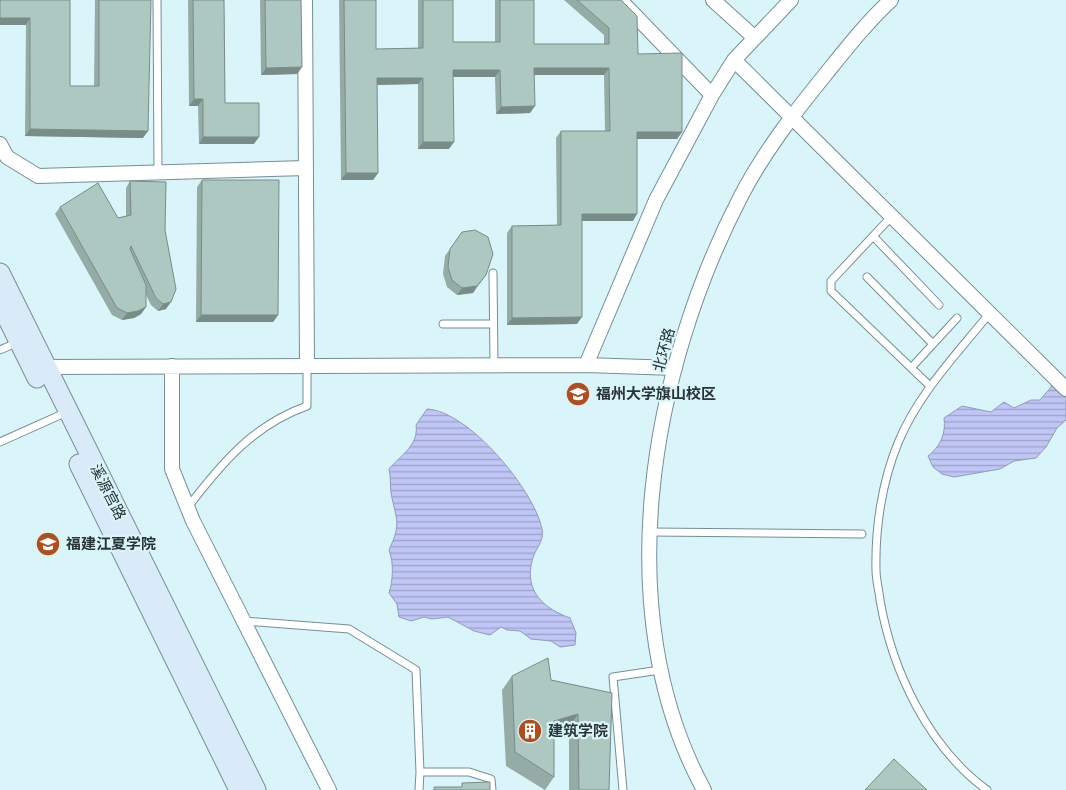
<svg xmlns="http://www.w3.org/2000/svg" width="1066" height="790" font-family="Merriweather,'Noto Sans SC',serif">
<style>
.water{fill:url(#water-rules);stroke:#939abc}
.lines{fill:none;stroke-linecap:round;stroke-linejoin:round}
.lane-casing{stroke:#758f94;stroke-width:9}
.street-casing{stroke:#758f94;stroke-width:16}
.secondary-casing{stroke:#758f94;stroke-width:21}
.lane{stroke:#fff;stroke-width:7}
.street{stroke:#fff;stroke-width:14}
.secondary{stroke:#d9eaf9;stroke-width:19}
.wall{fill:#95aca6}
.shaded-wall{fill:#798c87}
.building{fill:#adc8c1;stroke:#798c87}
.labels{text-anchor:middle;stroke-width:4.5;stroke-linejoin:round;paint-order:stroke}
.street-label{font-size:15px;fill:#293436;stroke:#d9f5fa}
.poi-label{font-size:15px;font-weight:bold;fill:#293436;stroke:#d9f5fa;text-anchor:start}
</style>
<defs>
<pattern id="water-rules" width="6" height="5" patternUnits="userSpaceOnUse" patternTransform="scale(1.25)"><rect width="6" height="5" fill="#c0c6f5"/><path d="M0 2.5h6" fill="none" stroke="#9ca2c7"/></pattern>
</defs>
<rect width="100%" height="100%" fill="#d9f5fa"/>
<path class="water" d="M1066 378V420L1057 428 1046 447 1036 458 1014 461 1000 469 954 477 942 474 933 467 928 456C941 446 946 433 944 418L962 406 991 412 1004 402 1014 408 1031 400H1040L1052 386Z
M427 409C469 411 534 490 542 529 545 541 534 550 532 561 524 592 545 609 570 618L576 633 575 645 560 647 551 641 531 639 520 631 507 630 501 627 490 635 474 631 448 617 432 619 424 617 411 621 399 617 397 604 389 593C393 580 394 563 389 550 402 522 396 520 391 493 390 485 391 477 389 469 401 455 419 445 416 425Z"/>
<g class="lines">
<g class="lane-casing">
<path id="lane" d="M157 0 158 173
M892 216 831 281V291L930 386
M873 236 939 305
M493 273 494 365
M867 277 933 344
M443 324H493
M0 350 18 342
M911 368 957 318
M0 442 67 412
M188 507C221 464 253 425 307 406V366
M650 532 862 534
M243 621 349 629 416 670 420 772
M419 790 420 772H469L491 779 492 790
M623 790 613 677 660 670
M987 790C928 747 892 670 880 600 879 590 876 580 876 570 875 528 882 482 898 443 918 394 956 355 989 314"/>
</g>
<g class="street-casing">
<path id="street" d="M305 0 307 366
M620 0 712 95
M713 0 755 38
M734 60 1066 389
M0 144 7 157 38 176 306 168
M586 365 656 200 712 95 734 60 791 0
M172 366V469L193 521 329 790
M46 367 586 365 675 368
M704 790C607 612 651 369 741 196 764 152 794 113 825 75 846 49 867 22 891 0"/>
</g>
<g class="secondary-casing">
<path id="secondary" d="M0 273 256 790
M0 303 37 378
M79 464 239 790"/>
</g>
<use href="#lane" class="lane"/>
<use href="#street" class="street"/>
<use href="#secondary" class="secondary"/>
</g>
<path class="wall" d="M70 0V86H94L95 0H151L143 138 25 136 26 25H0Z
M188 0H224L225 103 254 144H199L198 106H189Z
M260 0H301L302 67 297 74 261 75Z
M339 0H376V49L418 48V0H453V42H495V0H534V44H604V35L564 0H621L638 54 682 132 677 139H637L633 221H582L577 324 507 325V233L512 226 557 225 556 138 561 131H605L604 75H534L530 113 496 114 495 77H453L449 149H418V84L377 85 378 173 373 180H341Z
M202 180 278 315 273 322H196L197 187Z
M130 181 165 230 166 309 158 311 151 305 146 295V307L141 314 134 318 122 320 112 315 55 214 60 207 118 218 126 216V188Z
M462 232 486 275 473 293 457 295 447 287 443 274 445 256Z
M512 676 551 680 612 693 609 790H569V727L554 731V777L545 790 506 766 502 690Z"/>
<path class="shaded-wall" d="M0 18H30L26 25H0Z
M302 67 297 74 261 75 266 68Z
M534 68H609L604 75H530Z
M453 70H500L495 77H448Z
M377 78H423L418 84 372 85Z
M194 99H203L198 106H189Z
M535 106 530 113 496 114 501 107Z
M30 129 148 131 143 138 25 136Z
M637 132H682L677 139H632Z
M203 137H259L254 144H199Z
M423 142H454L449 149H418Z
M346 173H378L373 180H341Z
M582 214H637L633 221H577Z
M477 286 473 293 457 295 462 288Z
M171 302 166 309 158 311 163 304Z
M146 307 141 314 134 318 122 320 127 313Z
M201 315H278L273 322H196Z
M582 317 577 324 507 325 512 318Z
M578 714 569 727 544 734 554 721Z"/>
<path class="building" d="M0 0H70V86H99V0H151L148 131 30 129V18H0Z
M193 0H224L225 103H259V137H203V99H194Z
M265 0H301L302 67 266 68Z
M344 0H376V49L423 48V0H453V42H500V0H534V44H609V28L577 0H621L637 16 638 54 682 53V132H637V214H582V317L512 318V226L561 225V131H610L609 68H534L535 106 501 107 500 70H453L454 142H423V78H377L378 173H346Z
M202 180H279L278 315H201Z
M130 181 166 182 165 230 176 289 171 302 163 304 156 298 131 246 130 249 146 285V307L138 311 127 313 117 308 60 207 98 183 118 218 131 215Z
M475 230 488 237 493 254 486 275 477 286 462 288 452 280 448 267 450 249 462 232Z
M548 658 551 680 612 693 609 790H579L578 714 554 721V777L515 752 512 676Z
M894 759 927 790H865Z
M490 782V790H434V787H462V783Z"/>
<defs>
<g id="university-disc" transform="scale(1.25)"><circle r="9.5" fill="#b24e1d" stroke="#d9f5fa"/><path d="M0-5L7-2L0 1L-7-2ZM-4 1L0 2.5L4 1V4Q0 6-4 4Z" fill="#fff"/></g>
<g id="building-disc" transform="scale(1.25)"><circle r="9.5" fill="#b24e1d" stroke="#d9f5fa"/><path d="M-4-6H4V6H1V3H-1V6H-4ZM-2.5-4.3h1.7v1.8h-1.7ZM.8-4.3h1.7v1.8H.8ZM-2.5-1h1.7V.8h-1.7ZM.8-1h1.7V.8H.8Z" fill="#fff"/></g>
</defs>
<g fill-rule="evenodd">
<use href="#university-disc" x="578" y="394"/>
<use href="#university-disc" x="48" y="544"/>
<use href="#building-disc" x="530" y="731"/>
</g>
<g class="labels">
<g class="street-label">
<text transform="translate(664 350) rotate(-75)" y="5">北环路</text>
<text transform="translate(108 492) rotate(63)" y="5">溪源宫路</text>
</g>
<g class="poi-label">
<text x="596" y="399">福州大学旗山校区</text>
<text x="66" y="549">福建江夏学院</text>
<text x="548" y="736">建筑学院</text>
</g>
</g>
</svg>
